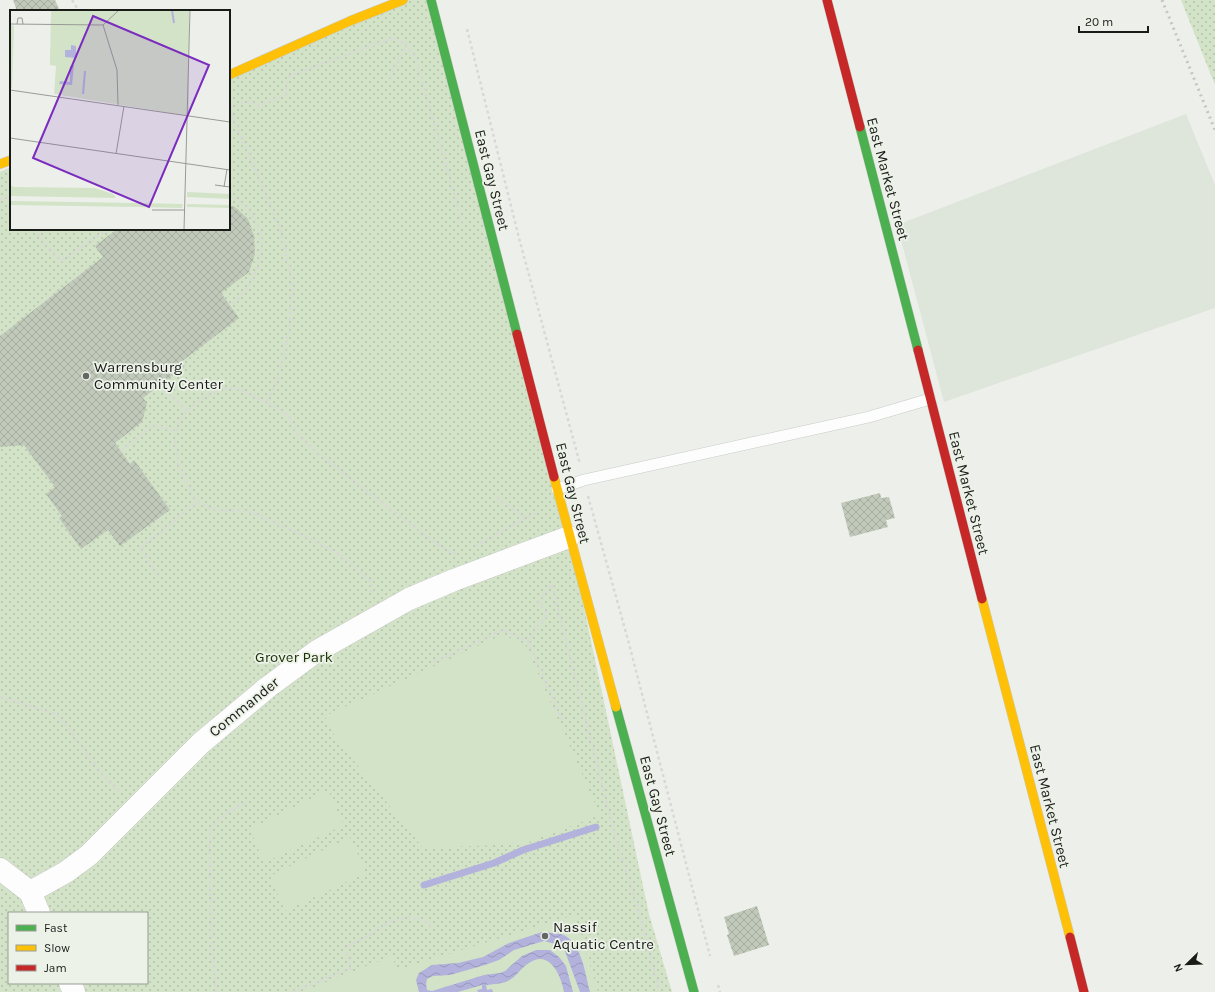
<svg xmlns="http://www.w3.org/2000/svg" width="1215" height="992" font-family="Karla,sans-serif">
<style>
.built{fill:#dee5da}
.grass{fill:url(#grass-dots);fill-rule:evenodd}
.pitch{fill:#d3e3c7}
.water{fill:url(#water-waves)}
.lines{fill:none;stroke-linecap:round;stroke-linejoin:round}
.stream{stroke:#b2b2dc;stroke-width:7}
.building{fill:url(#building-cross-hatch)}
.lane-casing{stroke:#c8cbc6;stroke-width:12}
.street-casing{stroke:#c8cbc6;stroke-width:23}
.fast-casing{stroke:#c8cbc6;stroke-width:10}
.slow-casing{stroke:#c8cbc6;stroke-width:10}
.jam-casing{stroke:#c8cbc6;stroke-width:10}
.path{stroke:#d8d9d7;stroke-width:2.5;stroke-dasharray:3 3;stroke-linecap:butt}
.lane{stroke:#fcfdfc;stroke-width:11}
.street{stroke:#fcfdfc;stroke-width:22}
.fast{stroke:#4caf50;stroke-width:9}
.slow{stroke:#ffc107;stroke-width:9}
.jam{stroke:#c62828;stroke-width:9}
.rail{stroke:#c4c5c4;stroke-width:3;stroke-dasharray:2 4;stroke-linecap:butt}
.poi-dot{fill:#636662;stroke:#ecf2e8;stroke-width:1.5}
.labels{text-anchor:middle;stroke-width:3.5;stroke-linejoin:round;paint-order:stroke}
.street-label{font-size:15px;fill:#191b18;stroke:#ecf2e8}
.poi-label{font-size:15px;fill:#191b18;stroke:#ecf2e8;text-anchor:start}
.park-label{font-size:15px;fill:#1b3205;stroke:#ecf2e8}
.inset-river{fill:none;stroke:#b2b2dc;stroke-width:2}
.inset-road{fill:none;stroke:#989b96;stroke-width:1}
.view{fill:#7b2cbf;fill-opacity:0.15;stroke:#7b2cbf;stroke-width:2}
.inset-edge{fill:none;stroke:#191b18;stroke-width:2}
</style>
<defs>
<pattern id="grass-dots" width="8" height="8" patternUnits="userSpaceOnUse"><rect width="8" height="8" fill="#d3e3c7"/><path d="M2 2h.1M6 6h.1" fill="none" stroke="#b5c2aa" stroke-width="1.8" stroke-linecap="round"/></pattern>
<pattern id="water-waves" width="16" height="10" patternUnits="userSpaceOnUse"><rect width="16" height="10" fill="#b2b2dc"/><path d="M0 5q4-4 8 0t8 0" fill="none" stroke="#9898bc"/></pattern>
<pattern id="building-cross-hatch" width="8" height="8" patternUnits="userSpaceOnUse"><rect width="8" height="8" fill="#c1c9bb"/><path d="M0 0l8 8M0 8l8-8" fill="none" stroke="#a5aca0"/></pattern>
</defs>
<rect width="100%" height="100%" fill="#edf0ea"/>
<path class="built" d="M1186 114 1215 185V308L944 402 897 225Z"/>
<path class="grass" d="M405 0H431L569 537 649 914 672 992H0V172L11 167V229H229V75ZM9 913H147V983H9Z
M1181 0H1215V85Z"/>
<path class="pitch" d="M502 635 525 644 600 815 524 844 423 848 335 737 325 716Z
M328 790 344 825 264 863 250 829Z
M350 837 366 873 285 911 270 876Z
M575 915 598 992H301L392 956 397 970Z"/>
<path class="water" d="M542 932C548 933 555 933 561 934 582 941 585 974 590 992H580L563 946 544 941 514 950 499 960 485 965 450 975 433 976 427 979 426 984 427 990 432 991 484 975 500 973 505 971 522 956 536 950H550L559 957 566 966 573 992H564C561 976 550 949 529 963 521 968 516 977 508 981 502 984 493 984 486 985L487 990 492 989 493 992H478L477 990 482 989V985L458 992H419L416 980 419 973 432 965 458 963 483 957 509 943Z"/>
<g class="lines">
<path class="stream" d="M424 885 494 863 523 850 596 827"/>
</g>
<path class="building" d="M13 0H55L60 11H17Z
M229 205 235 207 248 219 254 236 255 254 249 272 221 293 239 318 181 362 185 366 143 398 147 403 142 422 115 443 130 464 134 460 170 510 120 546 108 530 81 549 59 518 62 516 46 494 55 487 24 445 0 447V336L103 257 95 246 117 229H229Z
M880 493 881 498 889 497 895 518 886 520 888 527 850 537 841 503Z
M757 906 769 945 734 956 727 935 729 934 724 917Z"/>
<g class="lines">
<g class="lane-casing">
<path id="lane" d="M557 489 584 480 869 417 930 399"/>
</g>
<g class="street-casing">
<path id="street" d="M0 869 30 892 39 913
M30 892 66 872 89 855 201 743 268 687 317 651 409 599 454 580 569 537
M70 983 74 992"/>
</g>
<g class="fast-casing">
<path id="fast" d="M431 0 517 334
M860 127 918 350
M616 707 694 992"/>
</g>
<g class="slow-casing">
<path id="slow" d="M229 75 350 21 403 0
M0 164 11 160
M554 477 616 707
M982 599 1070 937"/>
</g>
<g class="jam-casing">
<path id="jam" d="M827 0 860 127
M517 334 554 477
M918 350 982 599
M1070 937 1084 992"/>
</g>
<path class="path" d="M72 0 79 11
M467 29 519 238 580 464
M406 44 416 59 462 222
M229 106 250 101 257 106 285 95 289 76 393 38 406 44 390 78
M229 108 280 227 293 286 289 330 278 379 266 403
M229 196C235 198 239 202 244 206 276 234 259 283 230 306
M0 200 11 196
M35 229 38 235 62 261 108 229
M159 385 187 411
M121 451 154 425 176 431
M588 496 628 640 710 956
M497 498 526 518
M475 546 537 512V509
M160 577 140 549 198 501
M371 593 372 584C348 554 310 538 275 523 267 520 258 514 249 512 232 508 212 515 198 501 195 499 194 494 191 491 177 467 166 433 188 410 200 398 221 385 238 389 247 392 283 410 288 416 294 425 296 435 304 442 352 480 399 517 449 552L457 553
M528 641 563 722
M434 662 503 630 528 641 547 615 539 602 552 584 614 833 636 902 660 992
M0 697 57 714 111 785 121 793
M718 985 720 992
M216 992C211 952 211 911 210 870 210 859 207 844 210 833 214 818 236 808 249 801
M293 992 352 968 344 948 372 934 389 922 408 917 424 920 434 928"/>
<use href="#lane" class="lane"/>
<use href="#street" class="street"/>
<use href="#fast" class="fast"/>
<use href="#slow" class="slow"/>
<use href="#jam" class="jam"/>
<path class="rail" d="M1162 0 1215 130"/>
</g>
<g class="poi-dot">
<circle cx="86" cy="376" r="4"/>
<circle cx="545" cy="936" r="4"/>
</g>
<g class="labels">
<g class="street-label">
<text transform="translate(888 179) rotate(75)" y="5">East Market Street</text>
<text transform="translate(492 180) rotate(76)" y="5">East Gay Street</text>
<text transform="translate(573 493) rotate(76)" y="5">East Gay Street</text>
<text transform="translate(969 493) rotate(76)" y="5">East Market Street</text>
<text transform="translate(244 707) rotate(-39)" y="5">Commander</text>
<text transform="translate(658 806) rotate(75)" y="5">East Gay Street</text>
<text transform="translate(1050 806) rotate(76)" y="5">East Market Street</text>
</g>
<g class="poi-label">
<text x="94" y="372">Warrensburg<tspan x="94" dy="17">Community Center</tspan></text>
<text x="553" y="932">Nassif<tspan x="553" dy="17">Aquatic Centre</tspan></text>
</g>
<g class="park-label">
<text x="294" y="662">Grover Park</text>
</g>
</g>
<g transform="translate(10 10)">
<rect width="220" height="220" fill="#edf0ea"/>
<path d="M41 0H179V106L44 84 46 56 40 55ZM0 15 4 16 2 78H0ZM125 193 173 194 172 198 128 197ZM177 194 220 195V198L177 197Z" fill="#d3e3c7"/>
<path d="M0 175 4 177 85 178 103 184 106 188 0 186ZM177 182 220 184V189L177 187ZM0 191 125 193 128 197 0 195Z" fill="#d3e3c7"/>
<path d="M54 33H68L64 77 45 75 47 54 40 53 41 37H53ZM99 58 100 83 74 85 79 63Z" fill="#d3e3c7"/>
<path d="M61 35 66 36V48L55 47V40H61ZM64 55 62 75 49 74 50 71 60 72V56Z" fill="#b2b2dc"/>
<path class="inset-river" d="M162 0 164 13M73 84 75 61"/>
<path class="inset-road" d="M0 14 93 15M7 14 8 8H12L13 14M93 15 107 60 108 95M93 15 109 0M0 80 220 112M0 128 220 160M106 144 114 96M205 175 220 177M214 177 217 159M142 200H175M174 220 180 0"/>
<path class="view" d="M83 6 199 55 139 197 23 148Z"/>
<rect width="220" height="220" class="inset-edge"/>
</g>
<rect x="8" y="912" width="140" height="72" fill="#ecf2e8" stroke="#989c95"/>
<rect x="16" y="925" width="20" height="6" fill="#4caf50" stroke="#989c95"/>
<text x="44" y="932" font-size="12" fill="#191b18">Fast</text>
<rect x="16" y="945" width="20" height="6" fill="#ffc107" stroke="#989c95"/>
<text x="44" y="952" font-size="12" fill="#191b18">Slow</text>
<rect x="16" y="965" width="20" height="6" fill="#c62828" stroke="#989c95"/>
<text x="44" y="972" font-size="12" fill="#191b18">Jam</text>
<g transform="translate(1187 964) rotate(247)" stroke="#ecf2e8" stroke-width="3" paint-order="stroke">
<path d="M0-3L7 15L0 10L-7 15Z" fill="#191b18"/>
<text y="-6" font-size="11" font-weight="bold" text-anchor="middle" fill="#191b18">N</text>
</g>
<path d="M1079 26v6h69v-6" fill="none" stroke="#191b18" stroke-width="2"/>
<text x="1085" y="26" font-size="12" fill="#191b18" stroke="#ecf2e8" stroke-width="3" paint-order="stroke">20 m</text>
</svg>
